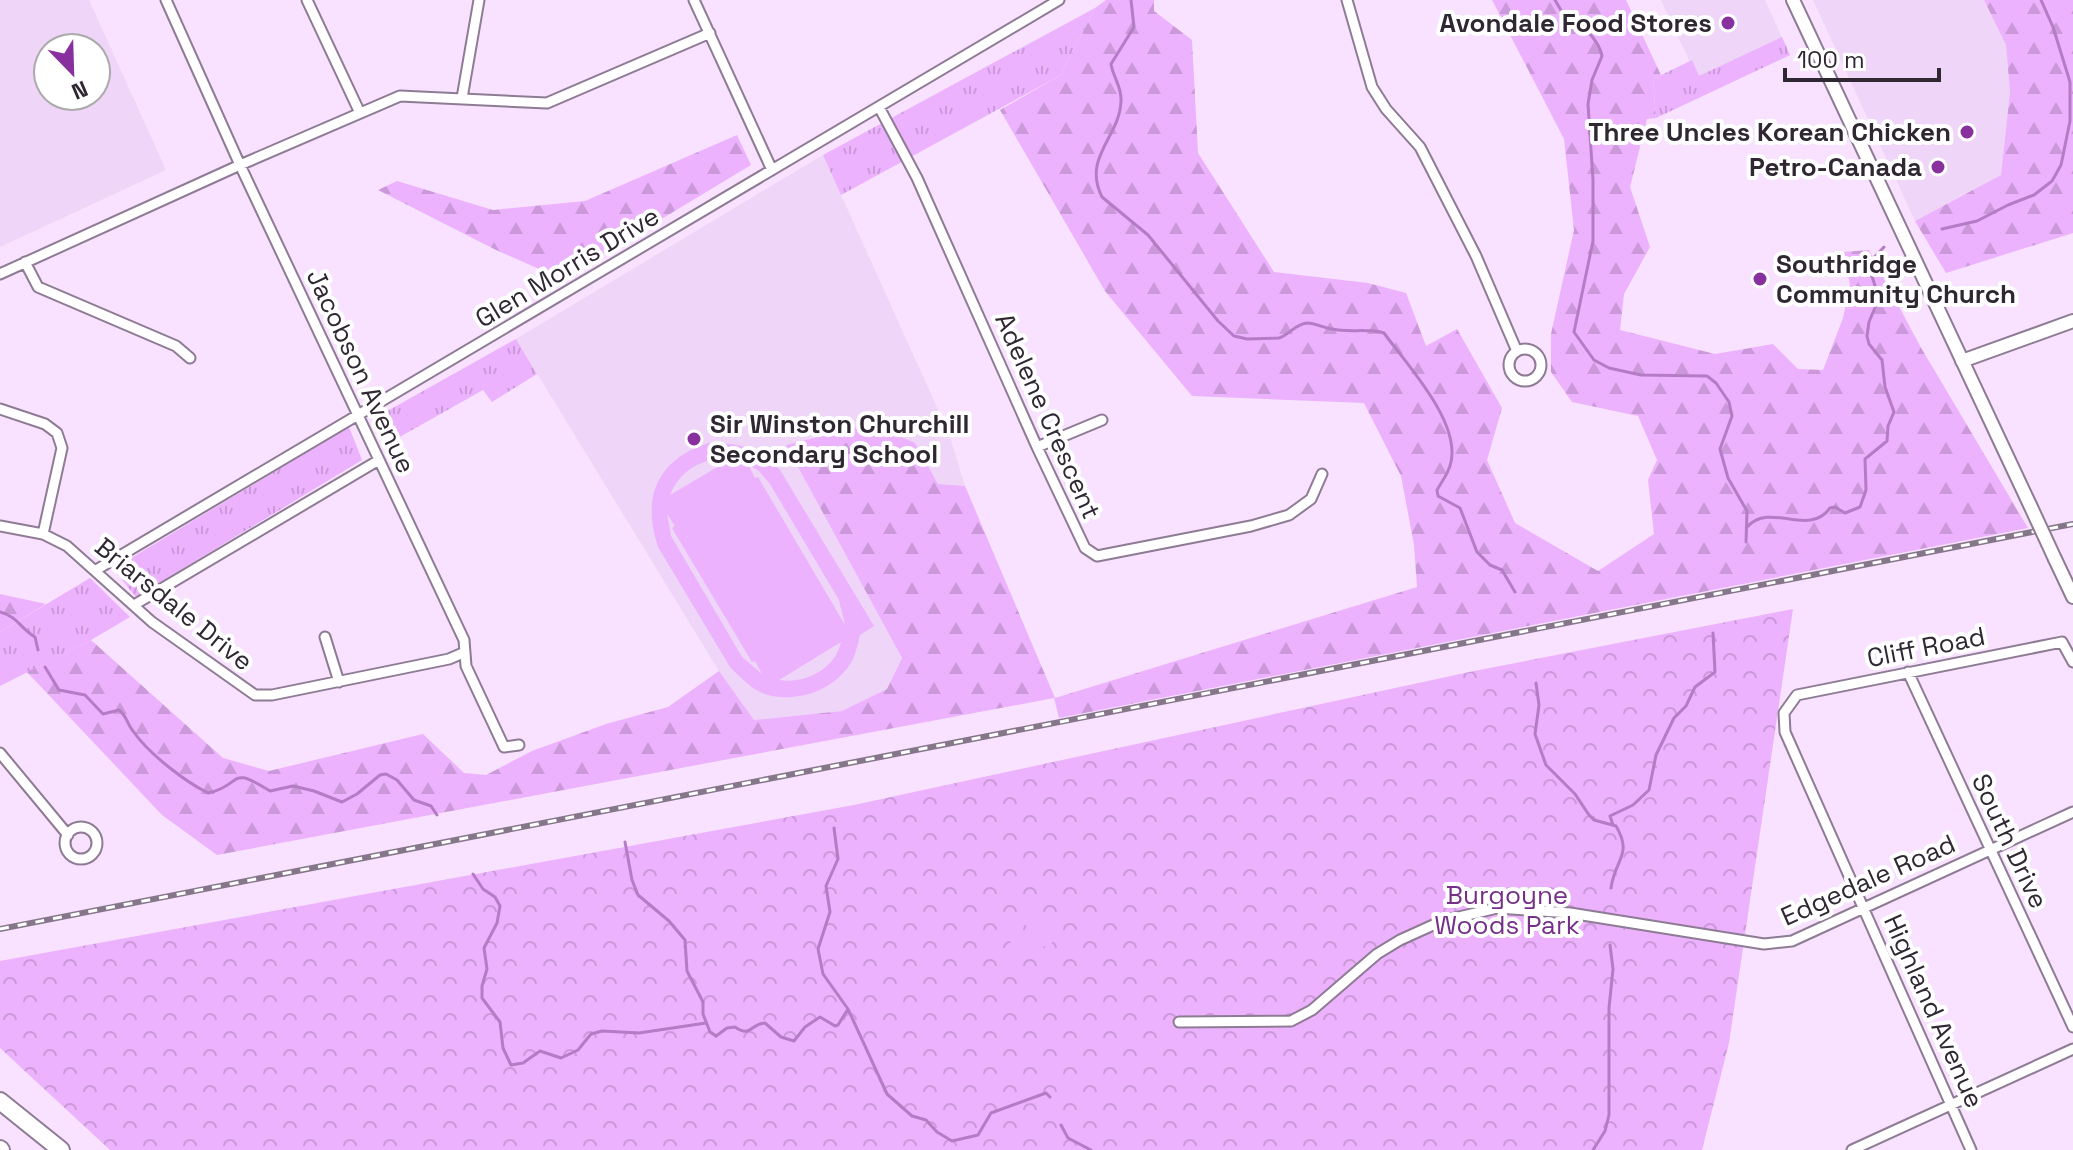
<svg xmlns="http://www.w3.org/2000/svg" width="2073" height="1150" font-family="'Space Grotesk',sans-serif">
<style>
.built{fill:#efd5f7;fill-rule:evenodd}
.grass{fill:url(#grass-tufts)}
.forest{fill:url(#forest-firs)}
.park{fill:url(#park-crowns)}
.pitch{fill:#ecb2fd;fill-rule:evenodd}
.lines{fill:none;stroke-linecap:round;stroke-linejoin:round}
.stream{stroke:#b57cc5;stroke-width:3}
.street-casing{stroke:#8e7b94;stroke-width:13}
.secondary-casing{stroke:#8e7b94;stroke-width:16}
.highway-casing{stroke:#8e7b94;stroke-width:20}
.street{stroke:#fff;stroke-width:9}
.secondary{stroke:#fff;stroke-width:12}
.highway{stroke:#fff;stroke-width:16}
.rail-casing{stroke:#857789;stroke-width:6}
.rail{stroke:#fff;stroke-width:3;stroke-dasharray:9;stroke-linecap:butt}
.secondary-bridge-casing{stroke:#8e7b94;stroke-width:16;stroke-linecap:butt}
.secondary-bridge{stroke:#fff;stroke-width:12}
.poi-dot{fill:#87309e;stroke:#fff;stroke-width:3}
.labels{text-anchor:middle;stroke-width:8;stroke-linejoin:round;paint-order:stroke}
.poi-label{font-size:26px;font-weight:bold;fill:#2f2731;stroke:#fff;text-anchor:end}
.street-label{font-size:26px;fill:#2f2731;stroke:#fff}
.park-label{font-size:26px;fill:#752f88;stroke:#fff}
</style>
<defs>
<pattern id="grass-tufts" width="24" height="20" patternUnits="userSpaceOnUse" patternTransform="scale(2)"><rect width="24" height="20" fill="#ecb2fd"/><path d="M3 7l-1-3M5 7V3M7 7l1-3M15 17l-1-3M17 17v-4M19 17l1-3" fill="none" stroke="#cb99d9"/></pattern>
<pattern id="forest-firs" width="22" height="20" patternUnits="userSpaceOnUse" patternTransform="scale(2)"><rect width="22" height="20" fill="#ecb2fd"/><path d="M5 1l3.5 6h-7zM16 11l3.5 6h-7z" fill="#cb99d9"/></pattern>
<pattern id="park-crowns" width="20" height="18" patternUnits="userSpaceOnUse" patternTransform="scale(2)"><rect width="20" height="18" fill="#ecb2fd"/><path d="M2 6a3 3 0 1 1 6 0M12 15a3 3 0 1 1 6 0" fill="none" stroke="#cb99d9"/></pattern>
</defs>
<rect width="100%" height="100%" fill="#f8e2ff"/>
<path class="built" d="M0 0H89L166 170 0 247ZM48 48H96V96H48Z
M1661 0H1765L1790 55 1704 92Z
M1813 0H1984L2006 45 2010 92 2001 175 1915 221Z
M823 155 949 434 965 486 938 484 915 443 786 445 902 658 887 689 842 711 754 720 719 671 516 339Z"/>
<path class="grass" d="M1095 8 1061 75 841 195 823 155Z
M1782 37 1790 55 1656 118 1653 79 1692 60 1699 76Z
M516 339 537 374 492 402 483 390 389 443 375 418Z
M349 427 362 460 136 597 113 569Z
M90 578 130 617 91 640 0 686V632Z"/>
<path class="forest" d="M1106 0H1154V11L1192 40 1198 153 1274 272 1368 283 1406 293 1426 346 1457 329 1502 408 1487 460 1515 523 1598 571 1654 534 1648 480 1657 460 1638 416 1572 402 1551 372V334L1574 230 1564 139 1492 0H1626L1661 75 1653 79 1656 118 1647 119 1630 187 1650 247 1624 294 1620 330 1715 354 1773 344 1798 369 1823 370 1843 318 1850 285 1844 252 1869 250 1920 346 2028 528 1059 718 1054 698 217 855 162 815 27 672 91 640 223 758 269 771 423 734 464 773 486 775 532 751 606 724 668 707 719 671 754 720 842 711 887 689 902 658 786 445 871 424 915 443 938 484 965 486 1055 698 1417 587 1414 545 1401 476 1364 403 1192 396 1105 291 1000 110 1061 75 1095 8Z
M1984 0H2073V233L1946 273 1915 221 2001 175 2010 92 2006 45Z
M737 135 751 165 562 279 496 250 378 190 397 181 493 210 585 201Z
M0 594 46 604 0 632Z"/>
<path class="park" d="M1793 609 1729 1043 1702 1150H110L0 1048V961L854 805 1474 671Z"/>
<path class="pitch" d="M709 443C739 443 759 447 780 470L874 626 860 635C858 643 856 652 853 659 837 690 797 704 765 694 751 689 740 677 730 667L658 547C641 496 658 459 709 443ZM719 458 731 459 670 495C679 473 696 462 719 458ZM748 464 759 471 770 484 839 600 845 625 758 477 755 478ZM667 514 675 526 672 528 752 662 755 661 762 674 742 657 671 536ZM841 642C835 669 806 684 779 680Z
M1036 910 1053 942 1038 950 1022 917Z
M1016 920 1034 952 1020 960 1002 927Z"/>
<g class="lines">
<path class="stream" d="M1131 0 1134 27 1111 64C1113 77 1122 87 1121 101 1120 137 1082 157 1102 197L1148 235 1218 321 1234 336 1247 339 1279 338C1289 335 1295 324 1307 323 1315 323 1324 328 1332 329 1350 333 1367 328 1384 333 1407 365 1460 421 1451 462 1449 473 1442 481 1437 490L1438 496 1460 508 1477 552 1490 565 1502 570 1515 592
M1555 0 1562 12 1576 16C1584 29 1599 40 1602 56L1592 80 1588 104 1593 180V241L1574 332 1594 360 1609 368 1641 375 1707 376 1716 383 1729 402 1732 416 1720 449 1728 478 1747 511 1746 542
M1942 229 1977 221 2008 205 2034 195 2052 181 2061 165 2070 121V82L2053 27 2041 0
M1747 527C1771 501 1808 538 1830 508L1835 507 1845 513 1860 507 1866 490 1865 459 1887 441 1888 426 1894 412 1885 387 1882 360 1869 344 1867 336 1869 322 1879 298 1868 264 1884 247
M0 612C18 617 20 628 35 637L38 650
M45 667 59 690 85 695 103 714 119 710C127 716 127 724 133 731 148 753 184 781 208 793 244 785 227 764 270 791L293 786 314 791 342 802 357 794 380 775 386 774 397 780 414 800 431 806 437 815
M1536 683 1539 705 1535 734 1546 765 1575 794 1589 815 1594 820 1616 826C1633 855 1615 859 1611 888
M1613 825 1610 816 1633 805 1649 790 1656 755 1674 718 1686 706 1695 687 1715 672 1713 633
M834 828 838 859 826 886 830 912 818 949 823 974 848 1009 887 1094 912 1116 926 1120 937 1132 952 1141 978 1135 991 1113 1046 1093 1050 1097
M625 842 632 880 638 895 669 921 685 940 687 971 703 1002V1014L710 1032 716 1036 727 1028 735 1027C751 1038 750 1024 765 1023L781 1037 794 1041 805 1027 820 1017 835 1026 838 1025 848 1009
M473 874 483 889 495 897 500 906 497 923 484 948 487 969 482 986V998L500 1022 503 1048 511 1065 523 1063 540 1051 561 1058 578 1050 591 1034 602 1031 639 1033 706 1023
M1061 1125 1068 1138 1091 1150
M1593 1150 1605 1131 1609 1115V1008L1613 969 1610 945"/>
<g class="street-casing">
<path id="street" d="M166 0 240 165 464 640 466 666 504 747 519 745
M307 0 360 113
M694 0 772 170
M1347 0 1372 87 1386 109 1420 147 1476 256 1516 349
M462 98 479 0
M879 107 917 178 1037 447 1085 548 1097 556 1251 526 1289 515 1311 499 1322 474
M25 262 38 287 176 346 190 358
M0 274 240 165 400 96 547 103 710 33
M1509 365a16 16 0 1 1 32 0a16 16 0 1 1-32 0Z
M0 409 45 424 57 433 62 448 43 534
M1037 447 1102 420
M0 526 43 534 67 546 152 622 255 695H272L449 659 463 653
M96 570 1059 0
M134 605 379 460
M325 637 339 682
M1908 672 2073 1027
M0 753 68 835
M65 843a16 16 0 1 1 32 0a16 16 0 1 1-32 0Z
M1179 1022 1291 1021 1312 1010 1377 954 1400 940 1442 921 1497 908 1570 913 1764 944 1792 941 2073 812
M1852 1150 2073 1049
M1971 1150 1785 732 1784 713 1797 695 2062 642 2073 662"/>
</g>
<g class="secondary-casing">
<path id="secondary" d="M1793 0 2030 505
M1962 361 2073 321
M2055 559 2073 597"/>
</g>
<g class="highway-casing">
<path id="highway" d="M0 1101 61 1150
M0 1149 1 1150"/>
</g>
<use href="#street" class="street"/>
<use href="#secondary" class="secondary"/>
<use href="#highway" class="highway"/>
<g class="rail-casing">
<path id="rail" d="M0 929 2073 524"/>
</g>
<use href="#rail" class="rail"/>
<g class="secondary-bridge-casing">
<path id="secondary-bridge" d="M2030 505 2055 559"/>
</g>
<use href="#secondary-bridge" class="secondary-bridge"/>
</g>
<g class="poi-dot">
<circle cx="1728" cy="23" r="8"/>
<circle cx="1967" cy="132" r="8"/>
<circle cx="1938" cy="167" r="8"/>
<circle cx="1760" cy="279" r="8"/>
<circle cx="694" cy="439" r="8"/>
</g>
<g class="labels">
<g class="poi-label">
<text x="1712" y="32">Avondale Food Stores</text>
<text x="1951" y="141">Three Uncles Korean Chicken</text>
<text x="1922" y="176">Petro-Canada</text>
<text x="1776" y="273" text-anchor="start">Southridge<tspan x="1776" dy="30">Community Church</tspan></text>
<text x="710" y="433" text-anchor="start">Sir Winston Churchill<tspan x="710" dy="30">Secondary School</tspan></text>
</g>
<g class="street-label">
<text transform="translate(567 267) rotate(-31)" y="9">Glen Morris Drive</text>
<text transform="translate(361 371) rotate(65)" y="9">Jacobson Avenue</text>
<text transform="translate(1048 416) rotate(66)" y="9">Adelene Crescent</text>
<text transform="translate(174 604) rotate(39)" y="9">Briarsdale Drive</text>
<text transform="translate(1926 647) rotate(-11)" y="9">Cliff Road</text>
<text transform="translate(2010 841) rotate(65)" y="9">South Drive</text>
<text transform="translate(1868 880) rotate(-24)" y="9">Edgedale Road</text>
<text transform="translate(1934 1011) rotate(66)" y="9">Highland Avenue</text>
</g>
<g class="park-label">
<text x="1507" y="904">Burgoyne<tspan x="1507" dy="30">Woods Park</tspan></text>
</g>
</g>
<g transform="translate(72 72) rotate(157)"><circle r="38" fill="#ffffff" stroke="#aca9ad" stroke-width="2"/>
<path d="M0-6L14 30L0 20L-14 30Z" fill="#87309e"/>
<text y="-12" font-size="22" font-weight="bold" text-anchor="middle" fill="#2f2731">N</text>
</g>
<path d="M1785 68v12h154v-12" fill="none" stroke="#2f2731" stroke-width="4"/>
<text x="1797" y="68" font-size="24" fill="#2f2731" stroke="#ffffff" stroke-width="6" paint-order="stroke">100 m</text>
</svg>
